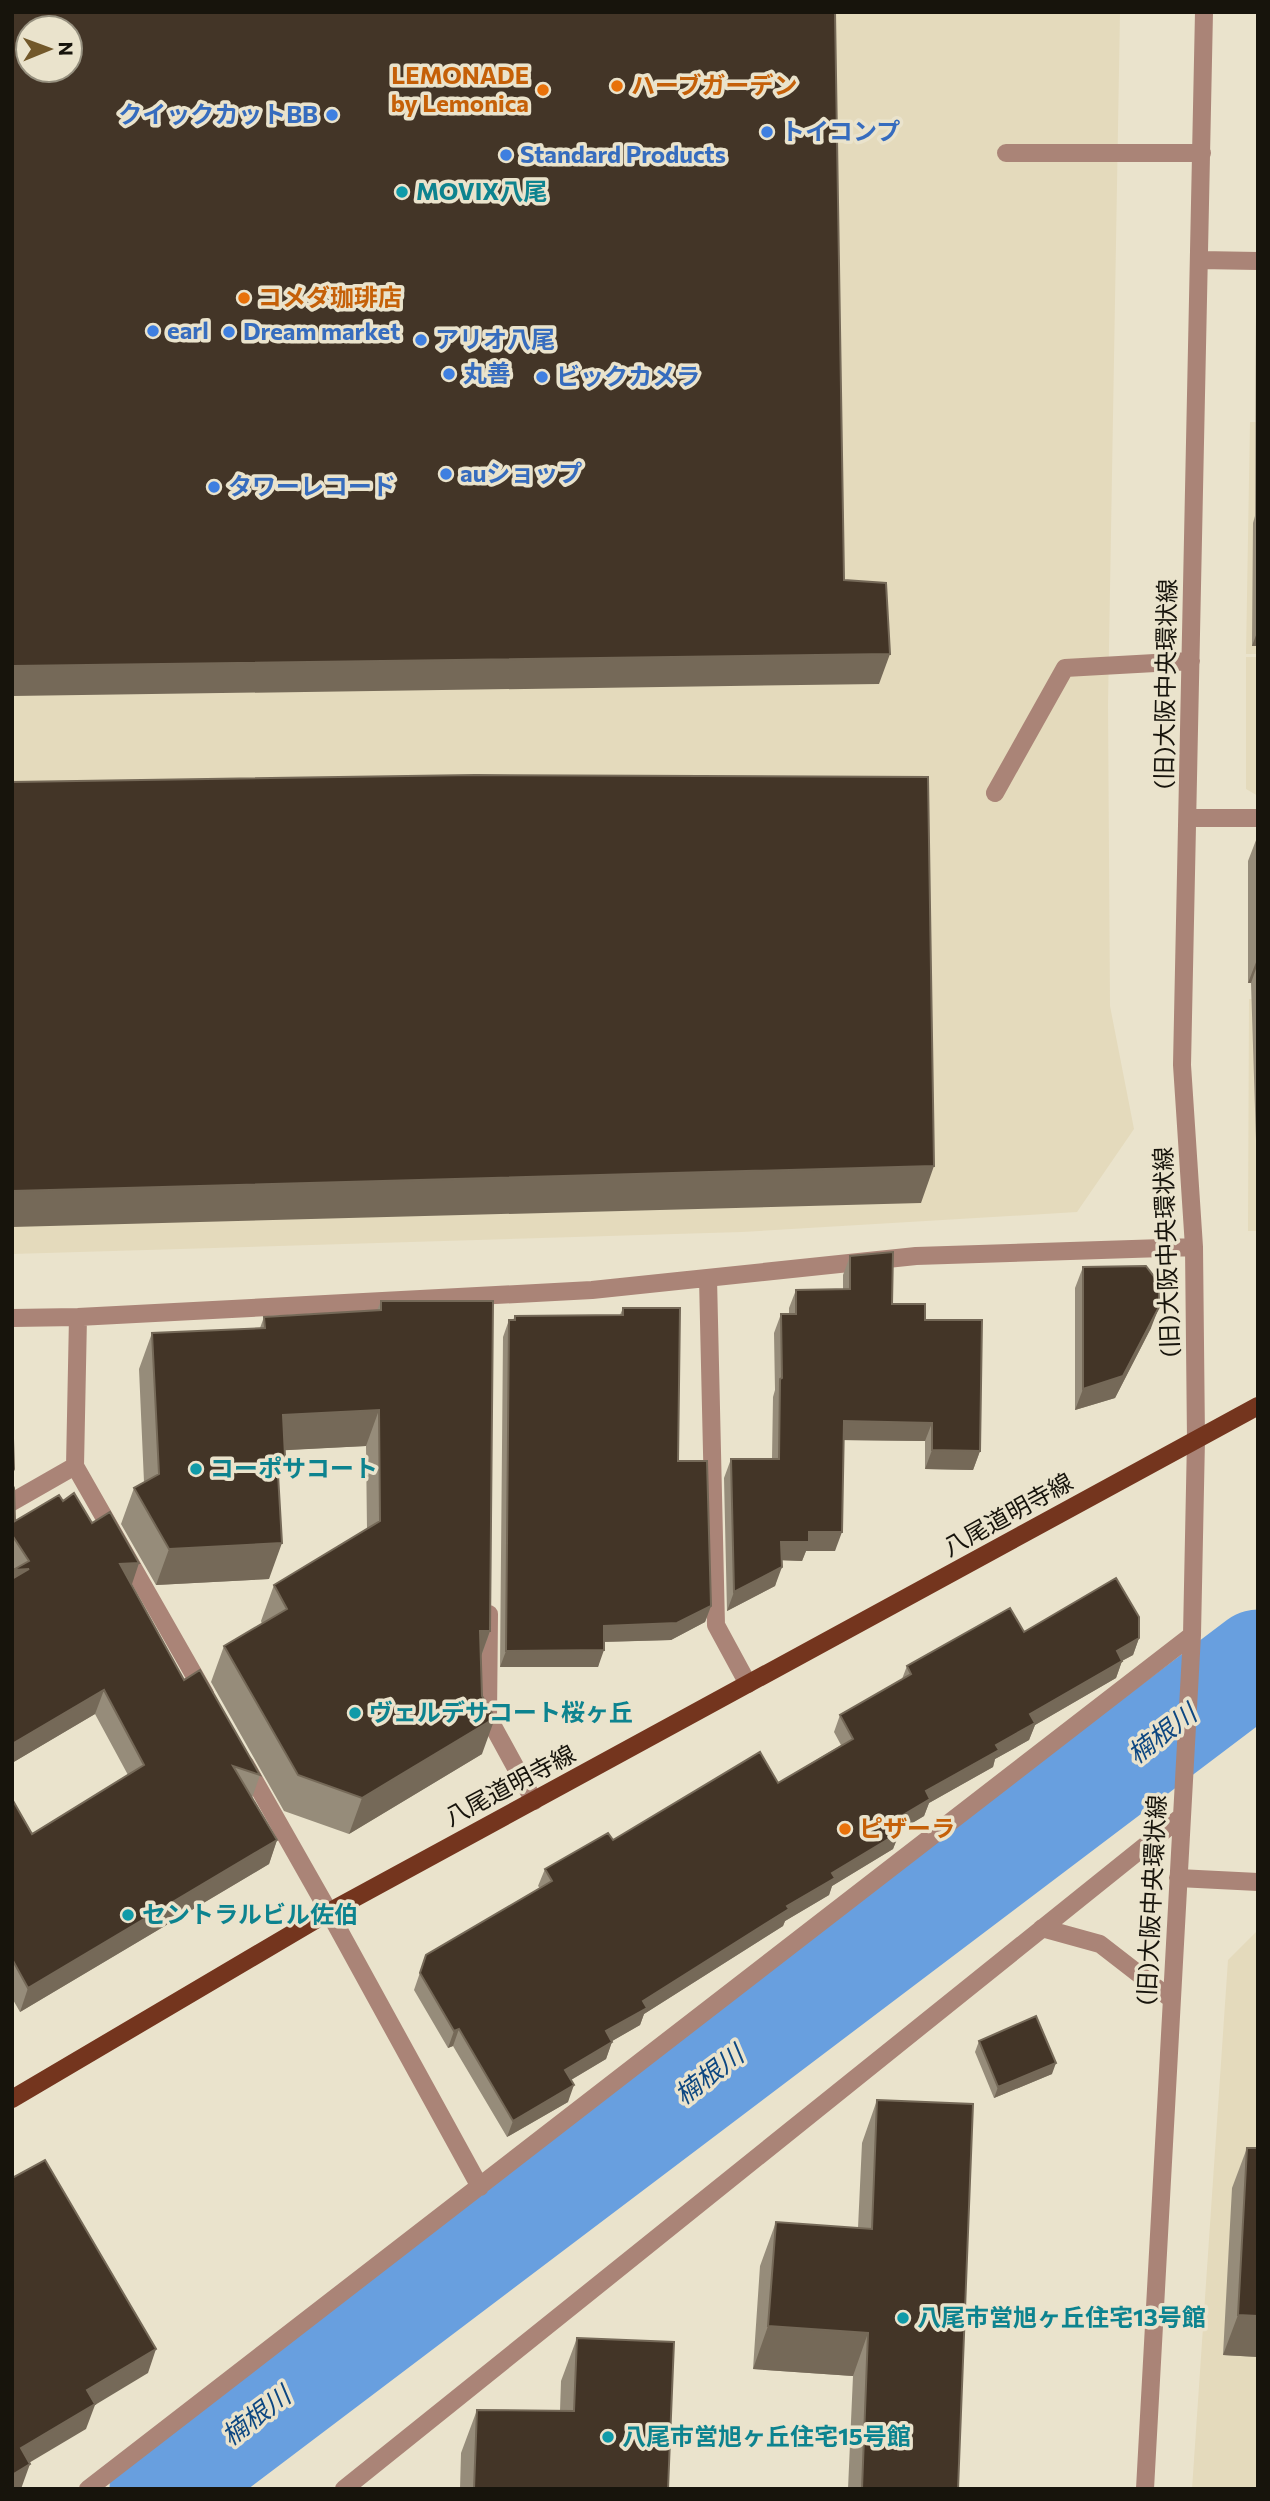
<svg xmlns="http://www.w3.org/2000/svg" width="1270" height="2501" font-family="Commissioner,'Noto Sans JP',sans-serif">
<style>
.built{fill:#e4dabc;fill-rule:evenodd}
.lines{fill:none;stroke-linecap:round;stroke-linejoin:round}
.river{stroke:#689fdf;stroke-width:103}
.minor{stroke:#aa8477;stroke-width:18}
.major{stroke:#74351e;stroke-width:18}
.wall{fill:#968c7a}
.shaded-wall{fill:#756958}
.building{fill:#433527;stroke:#756958;stroke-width:2;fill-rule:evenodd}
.food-dot{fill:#e8710a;stroke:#eae3cc;stroke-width:2.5}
.shop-dot{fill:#3f7fe0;stroke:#eae3cc;stroke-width:2.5}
.culture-dot{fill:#0f9aa8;stroke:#eae3cc;stroke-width:2.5}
.labels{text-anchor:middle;stroke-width:7;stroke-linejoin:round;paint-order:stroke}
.food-label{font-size:24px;font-weight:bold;fill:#c56008;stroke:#eae3cc;text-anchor:start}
.shop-label{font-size:24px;font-weight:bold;fill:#366cbe;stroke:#eae3cc;text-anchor:start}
.culture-label{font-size:24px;font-weight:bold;fill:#0d838f;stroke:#eae3cc;text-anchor:start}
.street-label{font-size:24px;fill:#17140c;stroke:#eae3cc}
.water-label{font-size:26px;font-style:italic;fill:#0d4781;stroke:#eae3cc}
</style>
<rect width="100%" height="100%" fill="#eae3cc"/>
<path class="built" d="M12 12H1120L1108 705 1110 1006 1134 1129 1077 1212 742 1232 12 1254ZM28 28H70V70H28Z
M1250 422H1258V654H1246Z
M1246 657H1258V796L1246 789Z
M1249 999H1258V1231H1248Z
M1258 1930V2489H1192L1228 1960Z"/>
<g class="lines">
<path class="river" d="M161 2489 201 2460 1258 1661"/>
<path class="minor" d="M1006 153H1202
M1200 260 1258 261
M995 793 1065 668 1191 661
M1188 818H1258
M708 1278 716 1625 748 1684
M12 1318 78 1317 592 1290 916 1256 1194 1247
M75 1466 205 1694
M12 1502 75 1466 78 1317
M489 1614 488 1717 534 1801
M245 1764 329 1912 480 2187
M1178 1878 1258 1882
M1042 1928 1100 1944 1171 1999
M88 2489 1192 1635
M344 2489 1181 1817
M1145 2489 1192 1635 1196 1439 1194 1247 1182 1065 1204 12"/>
<path class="major" d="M12 2099 329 1912 1258 1406"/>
</g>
<path class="wall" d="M1258 307V646H1252L1253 523 1255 516 1256 313Z
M1258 835V1140H1256L1251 983H1248V861Z
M850 1256 892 1304 925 1320 980 1451 973 1470 925 1469V1441L844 1440 835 1551H806L802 1561 782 1560 775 1586 727 1611 724 1478 731 1459H772L773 1397 775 1390 774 1333 781 1314H789V1308L796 1290 843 1289V1275Z
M1083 1267 1151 1328 1115 1398 1075 1410V1288Z
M381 1301 490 1631 481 1657 482 1754 349 1834 284 1811 211 1682 224 1646 262 1624 261 1621 274 1585 367 1529 366 1446 284 1450 278 1474 269 1579 156 1585 121 1524 134 1488 144 1482 139 1369 152 1333 260 1328 264 1317 377 1310Z
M623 1308 678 1461 711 1606 705 1622 671 1640 604 1642 598 1667H500L503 1337 509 1320H513L515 1316 620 1315Z
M12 1484 15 1521 63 1501 92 1523 139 1563 131 1584 184 1680 260 1775 252 1798 277 1840 269 1864 20 2012 12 1998V1799L32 1834 128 1775 95 1714 12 1763Z
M1024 1632 1139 1638 1133 1655 1122 1661 1116 1678 1035 1725 1029 1740 995 1759 993 1767 929 1803 924 1816 899 1831 893 1849 832 1886 829 1895 785 1921 783 1926 644 2014 640 2025 612 2041 606 2059 571 2080 568 2102 507 2137 453 2046 448 2048 414 1990 426 1955 540 1888 538 1886 545 1869 613 1840 778 1783 841 1745 834 1732 840 1715 902 1679 907 1666Z
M979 2041 1052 2074 994 2098 975 2052Z
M877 2100 958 2489H848L853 2376 753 2369 760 2266 776 2222 858 2228 862 2143Z
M1247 2148H1258V2357L1223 2355 1232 2188Z
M577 2338 668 2489H460L461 2453 477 2410 560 2411 561 2381Z"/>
<path class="shaded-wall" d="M1258 630V646H1252Z
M890 654 879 684 12 696V666Z
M1258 957V963L1251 983H1248Z
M934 1166 921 1203 12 1227V1191Z
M1159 1307 1151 1328 1115 1398 1075 1410 1083 1389Z
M379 1410 366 1446 270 1451 283 1415Z
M844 1421 932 1423 925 1441 837 1440Z
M932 1450 980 1451 973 1470 925 1469Z
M285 1456 272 1492 277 1457Z
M809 1532H842L835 1551H806L802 1561 775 1560 781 1542Z
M282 1543 269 1579 156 1585 169 1549Z
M139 1563 131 1587 120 1564Z
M782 1567 775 1586 727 1611 734 1592Z
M29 1569 12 1593 13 1570Z
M711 1606 705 1622 671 1640 598 1642 604 1626Z
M480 1631H490L477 1667Z
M1139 1638 1133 1655 1110 1667 1117 1651Z
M604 1650 598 1667H500L506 1651Z
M1122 1661 1116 1678 1035 1725 1029 1740 995 1759 993 1767 929 1803 924 1816 887 1838 893 1821 926 1791 996 1745 1030 1714Z
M104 1690 95 1714 12 1763V1744Z
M495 1718 482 1754 349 1834 362 1798Z
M900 1832 893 1849 832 1886 829 1895 785 1921 783 1926 644 2014 640 2025 600 2048 606 2031 643 2001 787 1906 832 1873Z
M277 1840 269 1864 20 2012 28 1988Z
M459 2029 453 2046 448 2048 454 2031Z
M612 2042 606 2059 559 2087 565 2070Z
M1056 2063 1052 2074 994 2098 998 2087Z
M574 2085 568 2102 507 2137 513 2121Z
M1238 2315 1258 2316V2357L1223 2355Z
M768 2326 868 2333 853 2376 753 2369Z
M156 2349 148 2373 95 2405 86 2429 12 2473 21 2448 87 2390Z
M30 2464 21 2489H12V2475Z"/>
<path class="building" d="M12 12H835L844 580 886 583 890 654 12 666ZM28 28H70V70H28Z
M475 775 928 777 934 1166 12 1191V782Z
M893 1252 892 1304H925V1320H982L980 1451 932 1450V1423L844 1421 842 1532H809V1542H781L782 1567 734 1592 731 1459H779L780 1379 782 1378 781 1314H796V1290L850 1289V1256Z
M1146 1266 1159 1283V1307L1123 1376 1083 1389V1267Z
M381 1301H493L490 1631H480L482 1696 495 1718 362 1798 298 1775 224 1646 287 1609 274 1585 380 1521 379 1410 283 1415 285 1456 277 1457 282 1543 169 1549 134 1488 159 1474 152 1333 265 1328 264 1317 381 1310Z
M623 1308H680L678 1461H707L711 1606 677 1623 604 1626V1650L506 1651 509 1320H515V1316L623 1315Z
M12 1408 14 1469 12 1473Z
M12 1484 14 1488 15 1521 59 1495 63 1501 74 1493 92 1523 110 1512 139 1563 120 1564 184 1680 200 1670 260 1775 233 1766 277 1840 28 1988 12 1959V1799L32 1834 144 1765 104 1690 12 1744V1579L29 1569 13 1570 29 1561 12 1535Z
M1116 1578 1139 1617V1638L1117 1651 1122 1661 1030 1714 1035 1723 996 1745 999 1750 926 1791 930 1799 893 1821 900 1832 832 1873 835 1878 787 1906 789 1909 643 2001 647 2008 606 2031 612 2042 565 2070 574 2085 513 2121 459 2029 454 2031 420 1973 426 1955 552 1881 545 1869 608 1833 613 1840 760 1752 778 1783 853 1739 840 1715 911 1674 907 1666 1010 1608 1024 1632Z
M1036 2016 1056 2063 998 2087 979 2041Z
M877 2100 973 2104 958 2489H862L868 2333 768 2326 776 2222 872 2229Z
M1247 2148H1258V2316L1238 2315Z
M45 2160 156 2349 87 2390 95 2404 21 2448 30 2464 12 2475V2178Z
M577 2338 674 2342 668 2489H474L477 2410 574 2411Z"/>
<g class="food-dot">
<circle cx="617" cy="86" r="7"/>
<circle cx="543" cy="90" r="7"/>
<circle cx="244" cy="298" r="7"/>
<circle cx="845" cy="1829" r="7"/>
</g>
<g class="shop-dot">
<circle cx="332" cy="115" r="7"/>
<circle cx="767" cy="132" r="7"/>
<circle cx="506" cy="155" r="7"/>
<circle cx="153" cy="331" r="7"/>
<circle cx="229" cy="332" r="7"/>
<circle cx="421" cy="340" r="7"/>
<circle cx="449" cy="374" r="7"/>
<circle cx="542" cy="377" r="7"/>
<circle cx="446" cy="474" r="7"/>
<circle cx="214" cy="487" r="7"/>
</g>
<g class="culture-dot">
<circle cx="402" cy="192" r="7"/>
<circle cx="196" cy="1469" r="7"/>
<circle cx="355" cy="1713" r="7"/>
<circle cx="128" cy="1915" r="7"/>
<circle cx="903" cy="2318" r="7"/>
<circle cx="608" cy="2437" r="7"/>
</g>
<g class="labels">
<g class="food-label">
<text x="529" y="84" text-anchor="end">LEMONADE<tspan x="529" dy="28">by Lemonica</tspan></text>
<text x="631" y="94">ハーブガーデン</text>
<text x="258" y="306">コメダ珈琲店</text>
<text x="859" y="1837">ピザーラ</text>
</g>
<g class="shop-label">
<text x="318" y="123" text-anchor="end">クイックカットBB</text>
<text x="781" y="140">トイコンプ</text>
<text x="520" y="163">Standard Products</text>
<text x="167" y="339">earl</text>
<text x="243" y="340">Dream market</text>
<text x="435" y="348">アリオ八尾</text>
<text x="463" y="382">丸善</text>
<text x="556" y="385">ビックカメラ</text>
<text x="460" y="482">auショップ</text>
<text x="228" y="495">タワーレコード</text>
</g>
<g class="culture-label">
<text x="416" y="200">MOVIX八尾</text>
<text x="210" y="1477">コーポサコート</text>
<text x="369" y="1721">ヴェルデサコート桜ヶ丘</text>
<text x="142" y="1923">セントラルビル佐伯</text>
<text x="917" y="2326">八尾市営旭ヶ丘住宅13号館</text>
<text x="622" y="2445">八尾市営旭ヶ丘住宅15号館</text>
</g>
<g class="street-label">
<text transform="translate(1166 684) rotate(-89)" y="8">(旧)大阪中央環状線</text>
<text transform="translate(1167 1252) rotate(-92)" y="8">(旧)大阪中央環状線</text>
<text transform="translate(1008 1515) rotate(-29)" y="8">八尾道明寺線</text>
<text transform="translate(510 1786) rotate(-28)" y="8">八尾道明寺線</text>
<text transform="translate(1152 1900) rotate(-87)" y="8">(旧)大阪中央環状線</text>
</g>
<g class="water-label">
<text transform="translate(1162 1734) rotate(-37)" y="9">楠根川</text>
<text transform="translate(709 2075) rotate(-37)" y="9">楠根川</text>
<text transform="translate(256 2416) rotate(-37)" y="9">楠根川</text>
</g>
</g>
<rect width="1270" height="2501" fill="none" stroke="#17140c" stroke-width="28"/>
<g transform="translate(49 49) rotate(89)"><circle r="33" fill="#eae3cc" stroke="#96907f" stroke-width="2"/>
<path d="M0-5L12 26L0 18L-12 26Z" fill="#72582a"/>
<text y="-10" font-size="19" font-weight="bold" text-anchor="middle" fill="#17140c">N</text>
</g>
</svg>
